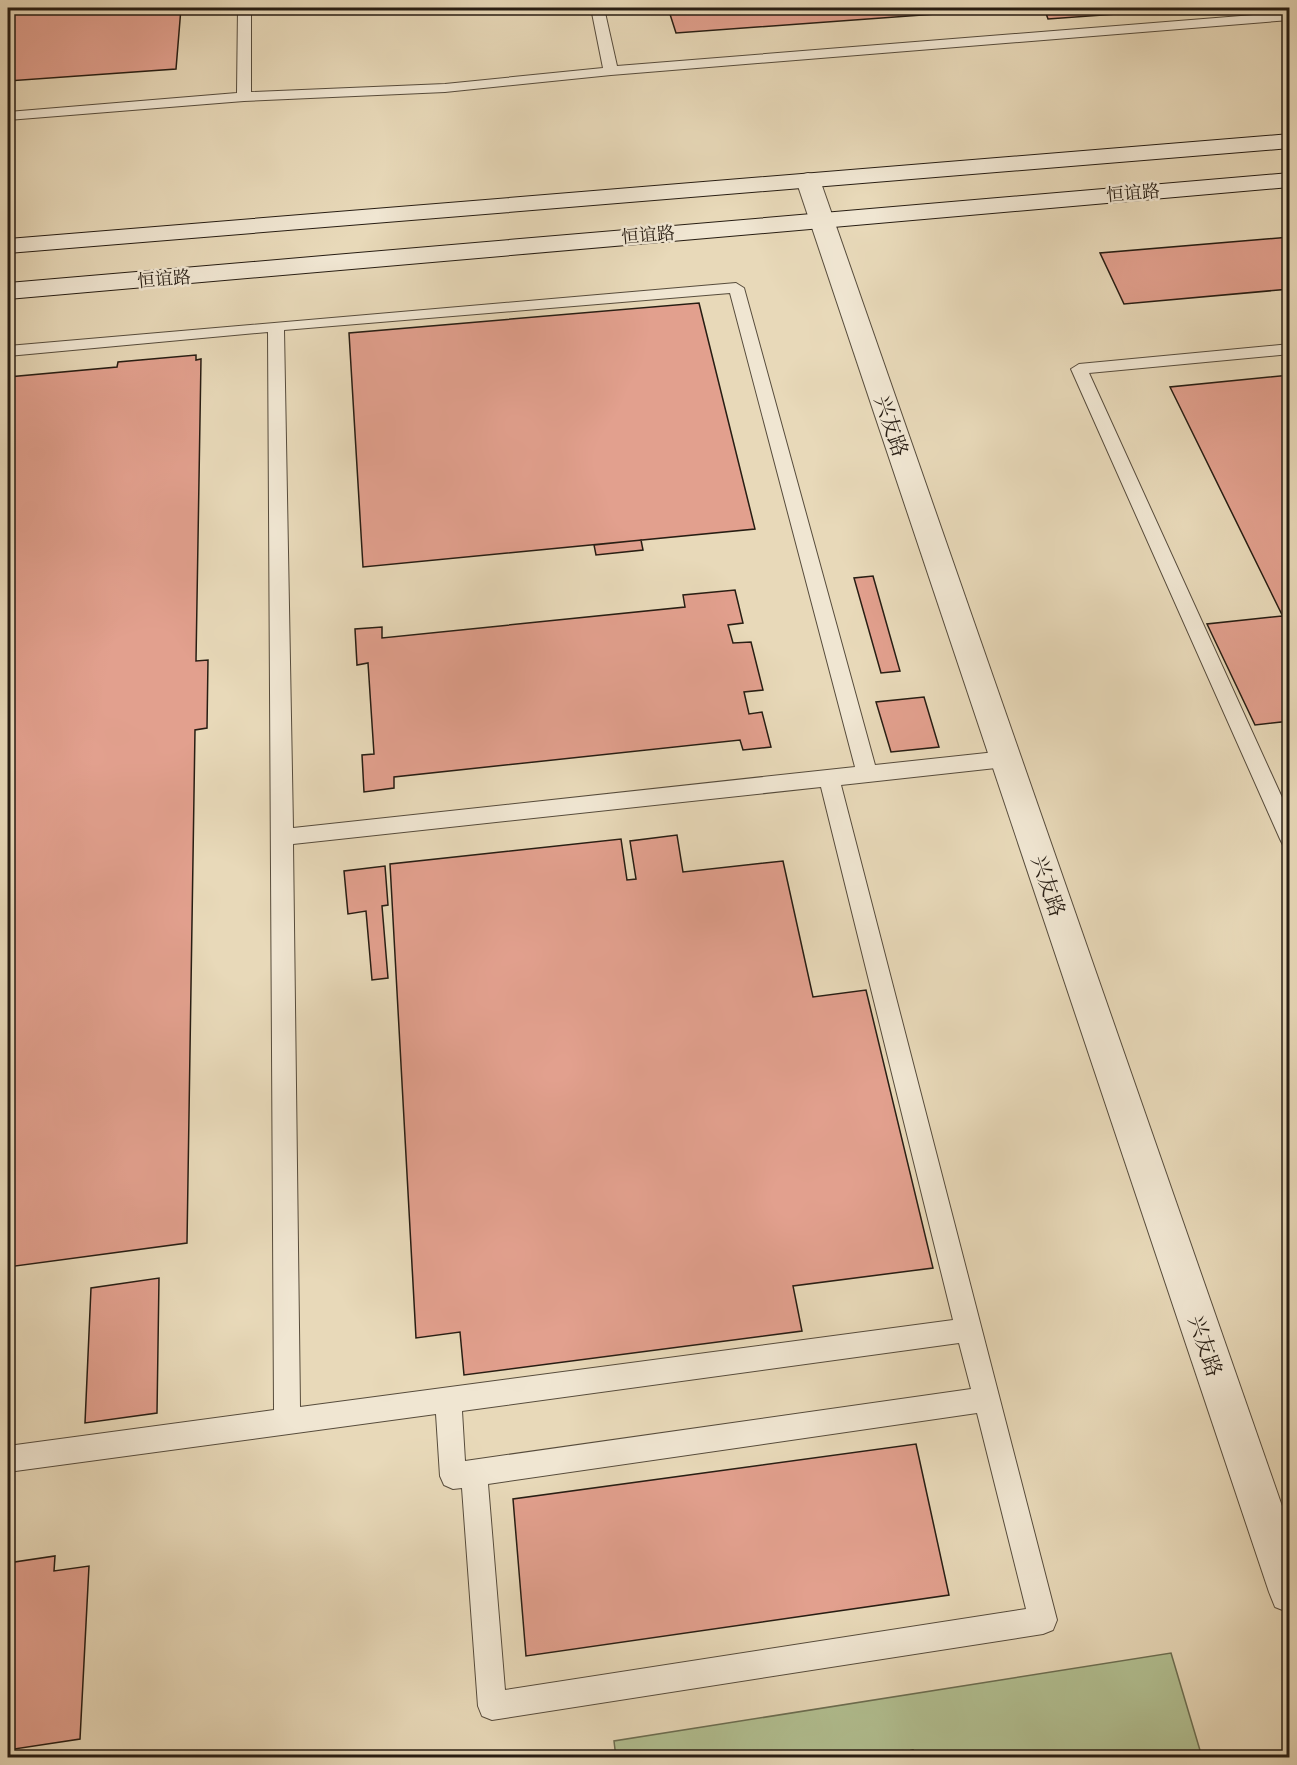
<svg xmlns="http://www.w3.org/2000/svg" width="1297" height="1765" font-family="'Old Standard TT','Noto Serif SC',serif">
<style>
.green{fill:#b2c092;stroke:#6c6e52;stroke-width:1.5}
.building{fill:#e2a08e;stroke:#271d13;stroke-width:1.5}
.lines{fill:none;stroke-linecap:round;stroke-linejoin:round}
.service-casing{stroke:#574c3c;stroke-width:2}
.tertiary-casing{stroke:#574c3c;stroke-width:2}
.secondary-casing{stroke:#271d13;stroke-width:2}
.service{fill:#f0e6d2;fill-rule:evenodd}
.tertiary{fill:#f0e6d2;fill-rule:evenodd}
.secondary{fill:#f0e6d2;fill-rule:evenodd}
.labels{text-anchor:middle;stroke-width:5;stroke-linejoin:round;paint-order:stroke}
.far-street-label{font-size:18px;fill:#271d13;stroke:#f0e6d2}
.street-label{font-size:21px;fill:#271d13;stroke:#f0e6d2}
</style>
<rect width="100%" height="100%" fill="#e8d9b9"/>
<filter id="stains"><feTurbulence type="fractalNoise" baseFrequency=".00333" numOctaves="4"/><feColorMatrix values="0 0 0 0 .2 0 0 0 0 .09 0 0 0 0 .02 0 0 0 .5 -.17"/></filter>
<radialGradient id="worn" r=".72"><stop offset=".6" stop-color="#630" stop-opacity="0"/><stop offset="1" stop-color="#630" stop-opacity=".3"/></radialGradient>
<path class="green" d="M1171 1653 1202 1757 616 1758 614 1741Z"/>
<path class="building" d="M8 8H181L176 69 8 81Z
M668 8H1018L676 33Z
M1044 8H1200L1048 19Z
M1290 237V289L1124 304 1100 253Z
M699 303 755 529 363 567 349 333Z
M196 355V360L201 359 196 661 208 660 207 728 195 730 187 1243 8 1267V377L117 367 118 362Z
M1290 375V631L1170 387Z
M641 540 643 550 596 555 594 545Z
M873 576 900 671 881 673 854 578Z
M735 590 743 623 728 625 733 643 751 642 763 690 744 692 749 714 762 712 771 747 743 750 740 740 394 777V788L364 792 362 755 374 754 368 663 357 665 355 629 382 627V638L685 607 683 595Z
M1282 616 1290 631V721L1255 725 1207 624Z
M924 697 939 747 891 752 876 702Z
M677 835 683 872 783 861 813 997 866 990 933 1268 793 1286 802 1331 464 1375 460 1332 416 1338 390 864 621 839 627 880 636 879 630 841Z
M385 866 388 905 382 906 388 978 372 980 366 911 348 914 344 871Z
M159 1278 157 1413 85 1423 91 1288Z
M916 1444 949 1595 526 1656 513 1499Z
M55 1556 54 1571 89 1566 80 1739 8 1750V1563Z
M913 1750 915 1758H870Z"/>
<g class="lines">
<g class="service-casing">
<path id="service" d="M238 8H251V92L445 84 603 68 591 8H604L617 66 1290 12V20L611 75 445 92 244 101 8 120V112L237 93Z
M736 283 744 288 875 765 1005 751 1012 754 1015 759 1012 764 1005 767 841 785 1057 1620 1053 1630 1043 1634 492 1720 482 1716 478 1706 462 1488 453 1489 444 1485 440 1476 436 1414 8 1472V1446L274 1410 268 332 8 356V346ZM730 293 855 767 293 828 284 330ZM821 787 953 1320 300 1407 293 844ZM959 1343 971 1389 465 1461 462 1411ZM977 1413 1026 1609 505 1690 488 1484Z
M1290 344V354L1089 373 1290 815V847L1283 845 1280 839 1071 369 1079 364Z"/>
</g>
<g class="tertiary-casing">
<path id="tertiary" d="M808 173 816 175 820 180 1290 1529V1613L1275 1607 1269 1592 796 180 800 175Z"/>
</g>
<g class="secondary-casing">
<path id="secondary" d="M1290 134V148L8 253V239Z
M1290 173V187L8 299V283Z"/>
</g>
<use href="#service" class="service"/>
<use href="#tertiary" class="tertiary"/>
<use href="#secondary" class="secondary"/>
</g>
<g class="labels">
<g class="far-street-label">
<text transform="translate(1133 193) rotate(-5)" y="6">恒谊路</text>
<text transform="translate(648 235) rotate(-5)" y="6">恒谊路</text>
<text transform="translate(164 279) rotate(-5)" y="6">恒谊路</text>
</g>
<g class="street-label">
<text transform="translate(891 426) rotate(71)" y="7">兴友路</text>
<text transform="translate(1048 886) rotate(71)" y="7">兴友路</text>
<text transform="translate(1205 1346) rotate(71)" y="7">兴友路</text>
</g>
</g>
<rect width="1297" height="1765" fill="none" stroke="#e8d9b9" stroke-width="30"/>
<rect x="9" y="9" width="1279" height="1747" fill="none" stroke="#271d13" stroke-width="3"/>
<rect x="15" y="15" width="1267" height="1735" fill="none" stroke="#271d13" stroke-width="1.5"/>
<rect width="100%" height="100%" filter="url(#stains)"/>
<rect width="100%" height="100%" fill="url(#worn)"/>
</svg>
